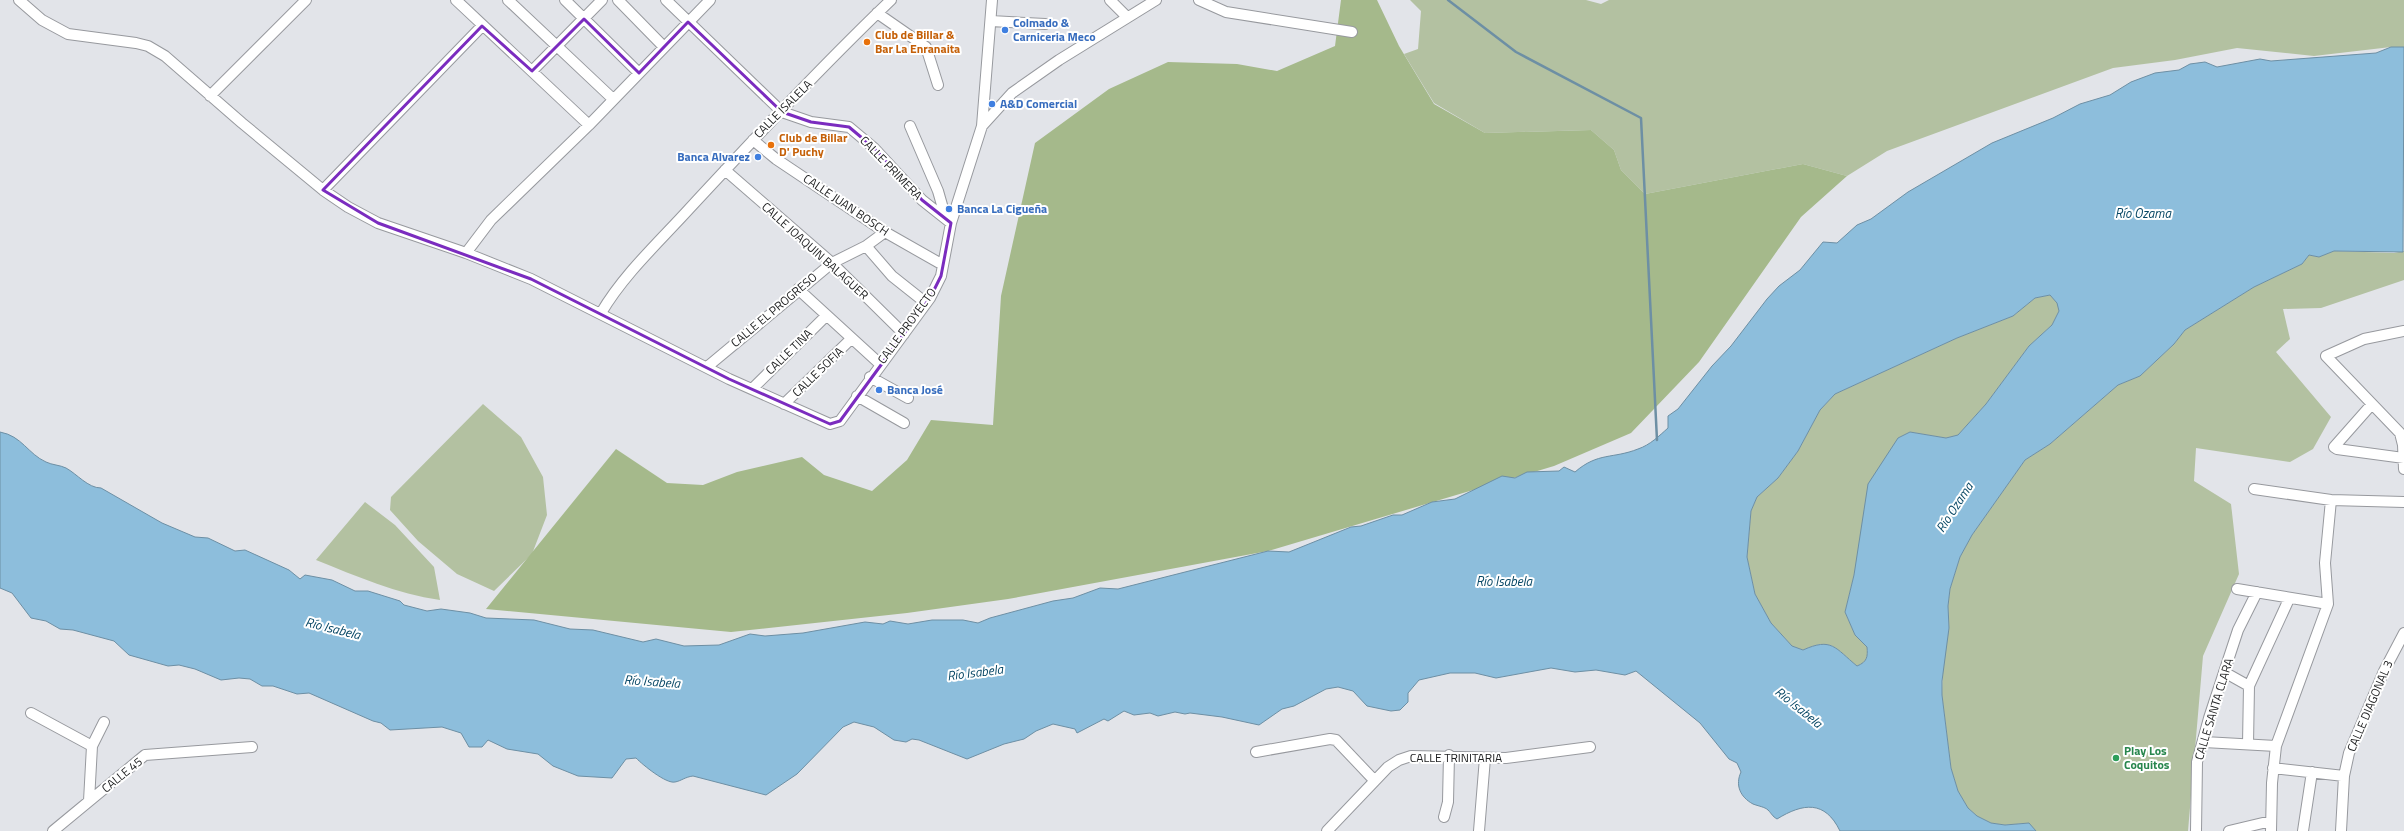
<svg xmlns="http://www.w3.org/2000/svg" width="2404" height="831" font-family="'Titillium Web',sans-serif">
<style>
.green{fill:#b3c1a1}
.forest{fill:#a5b98b}
.water{fill:#8dbedc;stroke:#6d8fa4;fill-rule:evenodd}
.lines{fill:none;stroke-linecap:round;stroke-linejoin:round}
.stream{stroke:#6d8fa4;stroke-width:2.5}
.minor-casing{stroke:#97999e;stroke-width:12}
.minor{stroke:#fff;stroke-width:10}
.marked{fill:none;stroke:#7b2cbf;stroke-width:3;stroke-linejoin:round}
.shop-dot{fill:#3f7fe0;stroke:#fff;stroke-width:1.5}
.food-dot{fill:#e8710a;stroke:#fff;stroke-width:1.5}
.leisure-dot{fill:#2e9e5b;stroke:#fff;stroke-width:1.5}
.labels{text-anchor:middle;stroke-width:4;stroke-linejoin:round;paint-order:stroke}
.shop-label{font-size:12px;font-weight:bold;fill:#366cbe;stroke:#fff;text-anchor:start}
.food-label{font-size:12px;font-weight:bold;fill:#c56008;stroke:#fff;text-anchor:start}
.street-label{font-size:12px;fill:#212223;stroke:#fff}
.leisure-label{font-size:12px;font-weight:bold;fill:#27864d;stroke:#fff;text-anchor:start}
.water-label{font-size:13px;font-style:italic;fill:#074765;stroke:#fff}
</style>
<rect width="100%" height="100%" fill="#e2e4e9"/>
<path class="green" d="M1410 0H1586L1601 4 1609 0H2404V48L2391 47 2314 56 2237 48 2175 60 2113 68 1887 151 1847 176 1803 164 1645 194 1621 170 1614 150 1591 130 1485 133 1434 103 1404 54 1418 49 1421 11Z
M2334 251 2394 253 2404 251V280L2321 308 2283 309 2290 339 2276 352 2331 417 2313 449 2290 462 2196 448 2194 481 2231 504 2239 574 2203 656 2188 831H2036L2028 823 2005 825 1991 823 1977 816 1968 808 1958 791 1951 768 1942 695 1943 663 1949 628 1948 606 1950 589 1960 557 1972 535 2025 460 2050 444 2118 385 2140 376 2174 344 2185 330 2254 287 2302 264 2309 255 2319 257Z
M2050 295 2058 303 2059 311 2052 325 2029 346 1986 404 1958 435 1946 438 1910 432 1898 438 1854 575 1845 612 1855 635 1867 647C1868 657 1867 662 1857 666 1835 648 1832 637 1803 650L1792 646 1771 623 1755 594 1747 557 1751 511 1757 497 1778 478 1798 451 1820 410 1835 394 1957 338 2013 316 2035 298Z
M483 404 521 437 543 477 547 515 532 554 494 591 457 574 418 541 390 510 391 497Z
M365 502 395 525 434 567 440 600C397 594 356 576 316 560Z"/>
<path class="forest" d="M1341 0H1377L1399 46 1434 104 1485 133 1591 130 1614 150 1621 170 1645 194 1803 164 1847 176 1801 217 1699 362 1631 433 1554 466 1268 551 1008 599 907 613 731 632 486 609 616 449 667 483 703 485 737 472 802 457 824 475 872 491 907 460 931 420 993 425 1001 296 1035 143 1109 89 1168 62 1237 64 1277 71 1335 46Z"/>
<path class="water" d="M2391 47H2404L2403 252 2334 251 2319 257 2309 255 2302 264 2254 287 2185 330 2174 344 2140 376 2118 385 2050 444 2025 460 1972 535 1960 557 1950 589 1948 606 1949 628 1942 681V695L1951 768 1958 791 1968 808 1977 816 1991 823 2005 825 2029 823 2036 831H1840C1825 800 1803 803 1777 819 1772 816 1772 814 1768 810 1765 807 1758 806 1753 804 1740 797 1735 785 1741 772L1737 763 1729 759 1700 723 1636 671 1625 675 1596 670 1575 672 1551 668 1496 678 1475 673H1450L1419 680 1408 693V702L1400 710 1391 711 1367 706 1353 691 1338 687 1326 689 1294 706 1282 709 1259 725 1222 717 1190 713 1185 714 1175 712 1158 716 1150 713 1134 715 1124 711 1108 721 1104 719 1077 733 1075 729 1053 724 1036 731 1024 739 1004 744 967 759 919 740 912 739 906 742 894 740 874 727 854 722 843 727 797 774 766 795 693 776C685 777 681 781 675 782 666 784 643 765 636 758L626 759 612 778 578 776 553 766 538 754 507 749 488 740 482 747H469L461 733 442 727 390 730 381 723 373 721 309 693 297 694 273 686H262L250 679 239 678 221 680 195 669 179 665 168 666 129 655 114 641 73 630 60 629 46 621 31 618 12 593 0 588V432C22 436 28 454 46 462 52 465 60 465 66 468 77 474 88 488 101 488L162 523 195 537 208 538 235 551 245 550 289 570 300 579 305 575 332 580 355 591H368L400 601 404 605 427 611 441 609 470 613 486 618 534 620 570 629 593 630 643 642 656 639 684 646 719 645 750 634 765 636 803 633 865 622 883 624 890 621 908 624 932 620H963L978 623 990 618 1053 601 1073 598 1100 588 1118 589 1268 551 1289 552 1351 527 1361 526 1393 515H1402L1432 502 1455 499 1502 476 1515 478 1527 472 1559 471 1564 467 1575 472C1598 452 1613 459 1638 449 1650 445 1659 436 1668 428V416L1678 409 1712 366 1731 346 1767 299 1779 286 1800 270 1823 242 1837 243 1857 225 1871 219 1908 192 1992 143 2053 118 2080 104 2110 95 2131 82 2155 73 2179 70 2190 64 2205 62 2217 67 2260 59 2271 61 2376 53ZM2050 295 2057 303 2059 311 2052 325 2029 346 1986 404 1958 435 1946 438 1910 432 1898 438 1868 484 1854 575 1845 612 1855 635 1867 647C1868 657 1867 662 1857 666 1835 648 1832 637 1803 650L1792 646 1771 623 1755 594 1747 557 1751 511 1757 497 1778 478 1798 451 1820 410 1835 394 1957 338 2013 316 2035 298Z"/>
<g class="lines">
<path class="stream" d="M1448 0 1516 52 1641 118 1657 440"/>
<g class="minor-casing">
<path id="minor" d="M19 0 42 20 68 34 136 43 148 46 165 56 242 123 323 190 348 207 378 223 466 253 531 279 729 379 830 424 840 421 930 298 941 276 951 223 982 126 992 0
M456 0 589 125
M508 0 613 99
M565 0 639 73
M618 0 664 47
M666 0 782 112 811 122 849 127 874 148 922 200 951 223
M1110 0 1127 17
M1199 0 1226 12 1352 32
M877 13 926 47 938 85
M991 21 1045 24
M532 71 602 0
M210 96 306 0
M910 126 938 191 946 219
M982 126 1012 93 1059 60 1156 0
M753 140 776 159 885 232 943 265
M725 170 832 263 904 334
M323 190 482 26
M866 246 892 276 926 303
M466 253 491 220 589 125 710 0
M798 289 880 364
M601 313C624 274 659 242 689 209 755 138 821 67 891 0
M2404 331 2364 339 2326 356 2400 433 2403 445 2404 469
M707 367 832 263 866 246 885 232
M870 377 908 398
M752 389 826 316
M857 396 904 423
M784 404 851 339
M2372 404 2334 447 2337 449 2404 458
M2254 489 2331 500 2404 502
M2237 589 2328 604
M2224 672 2249 686 2248 744
M2249 686 2289 599
M31 713 92 746 89 801
M2204 742 2276 746
M92 746 104 722
M1256 752 1330 739 1336 740 1374 780
M2273 768 2344 776
M1444 817 1448 802 1449 755
M53 831 145 755 252 747
M1327 831 1388 767 1399 760 1411 756 1506 758 1590 747
M1479 831 1485 758
M2196 831 2197 762 2209 718 2238 630 2257 592
M2229 831 2271 821
M2271 831 2272 783 2276 746 2328 604 2325 563 2331 500
M2303 831 2312 772
M2341 831 2344 776 2349 753 2384 671 2404 633"/>
</g>
<use href="#minor" class="minor"/>
</g>
<path class="marked" d="M584 19 639 73 688 22 782 112 811 122 849 127 874 148 922 200 951 223 941 276 930 298 840 421 830 424 729 379 531 279 378 223 323 190 482 26 532 71Z"/>
<g class="shop-dot">
<circle cx="1005" cy="30" r="4"/>
<circle cx="992" cy="104" r="4"/>
<circle cx="758" cy="157" r="4"/>
<circle cx="949" cy="209" r="4"/>
<circle cx="879" cy="390" r="4"/>
</g>
<g class="food-dot">
<circle cx="867" cy="42" r="4"/>
<circle cx="771" cy="145" r="4"/>
</g>
<circle class="leisure-dot" cx="2116" cy="758" r="4"/>
<g class="labels">
<g class="shop-label">
<text x="1013" y="27">Colmado &amp;<tspan x="1013" dy="14">Carniceria Meco</tspan></text>
<text x="1000" y="108">A&amp;D Comercial</text>
<text x="750" y="161" text-anchor="end">Banca Alvarez</text>
<text x="957" y="213">Banca La Cigueña</text>
<text x="887" y="394">Banca José</text>
</g>
<g class="food-label">
<text x="875" y="39">Club de Billar &amp;<tspan x="875" dy="14">Bar La Enranaita</tspan></text>
<text x="779" y="142">Club de Billar<tspan x="779" dy="14">D' Puchy</tspan></text>
</g>
<g class="street-label">
<text transform="translate(783 109) rotate(-45)" y="4">CALLE ISALELA</text>
<text transform="translate(891 168) rotate(46)" y="4">CALLE PRIMERA</text>
<text transform="translate(846 205) rotate(34)" y="4">CALLE JUAN BOSCH</text>
<text transform="translate(815 251) rotate(42)" y="4">CALLE JOAQUIN BALAGUER</text>
<text transform="translate(774 310) rotate(-40)" y="4">CALLE EL PROGRESO</text>
<text transform="translate(907 326) rotate(-54)" y="4">CALLE PROYECTO</text>
<text transform="translate(789 352) rotate(-44)" y="4">CALLE TINA</text>
<text transform="translate(818 372) rotate(-44)" y="4">CALLE SOFIA</text>
<text transform="translate(2370 706) rotate(-67)" y="4">CALLE DIAGONAL 3</text>
<text transform="translate(2214 709) rotate(-73)" y="4">CALLE SANTA CLARA</text>
<text x="1456" y="762">CALLE TRINITARIA</text>
<text transform="translate(122 775) rotate(-39)" y="4">CALLE 45</text>
</g>
<g class="leisure-label">
<text x="2124" y="755">Play Los<tspan x="2124" dy="14">Coquitos</tspan></text>
</g>
<g class="water-label">
<text x="2143" y="218">Río Ozama</text>
<text transform="translate(1954 507) rotate(-57)" y="5">Río Ozama</text>
<text x="1504" y="586">Río Isabela</text>
<text transform="translate(333 628) rotate(14)" y="5">Río Isabela</text>
<text transform="translate(975 672) rotate(-7)" y="5">Río Isabela</text>
<text transform="translate(652 681) rotate(4)" y="5">Río Isabela</text>
<text transform="translate(1799 707) rotate(39)" y="5">Río Isabela</text>
</g>
</g>
</svg>
